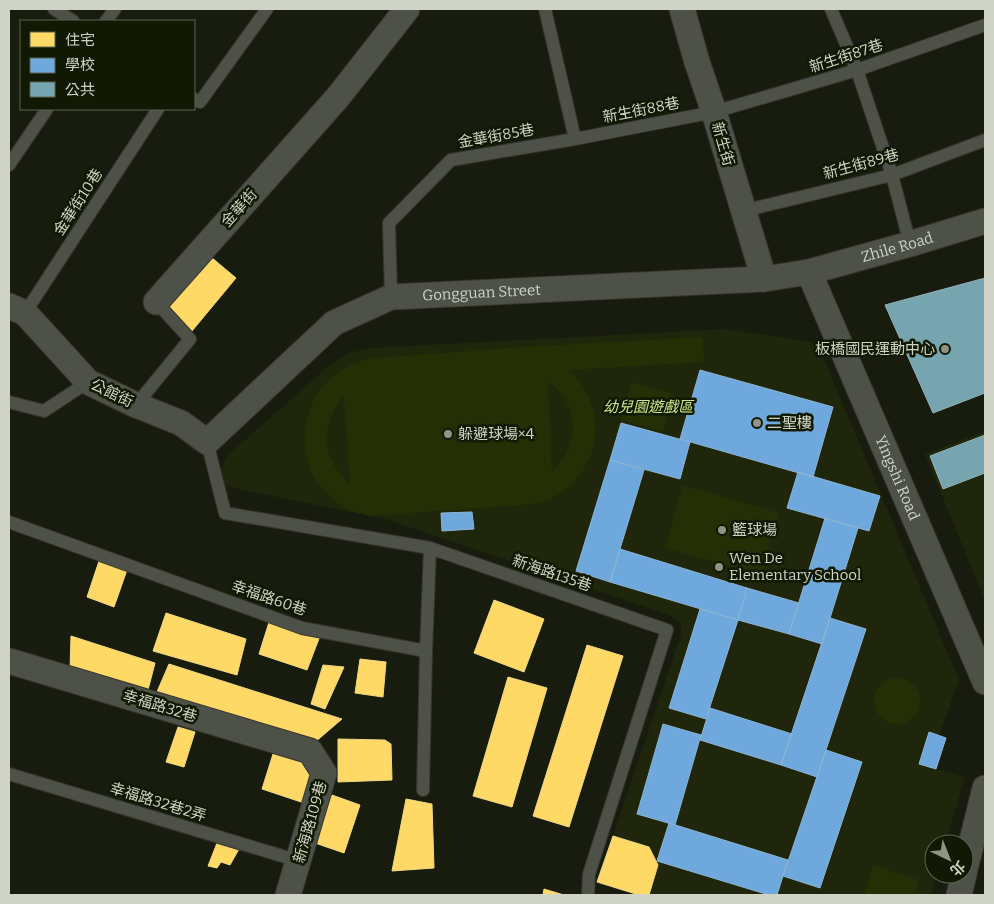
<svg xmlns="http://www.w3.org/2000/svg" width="994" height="904" font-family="Bitter,'Noto Sans TC',serif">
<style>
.built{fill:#1f260b}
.green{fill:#242f05;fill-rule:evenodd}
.homes{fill:#ffd966;stroke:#f1d883}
.schools{fill:#6fa8dc;stroke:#8cb5d5}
.public{fill:#76a5af;stroke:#91b3b6}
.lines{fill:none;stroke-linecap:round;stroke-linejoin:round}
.lane-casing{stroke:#35372e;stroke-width:14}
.street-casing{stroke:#35372e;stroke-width:27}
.lane{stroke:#4d5148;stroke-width:12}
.street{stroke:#4d5148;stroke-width:25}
.poi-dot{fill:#8f9486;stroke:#111803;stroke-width:2}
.labels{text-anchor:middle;stroke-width:5;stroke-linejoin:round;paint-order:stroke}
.street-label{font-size:15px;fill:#cfd4c6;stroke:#111803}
.poi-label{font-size:15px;fill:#cfd4c6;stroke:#111803;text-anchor:start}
.park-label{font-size:15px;font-style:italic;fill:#cbe88c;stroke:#111803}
</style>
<rect width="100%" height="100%" fill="#181c0f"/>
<path class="built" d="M725 329 817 343 959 680 939 735 946 738 936 769 965 777 945 844H934V874H937L931 895H649L658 865 649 847 613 836 680 638 682 627 678 620 670 615 385 519 238 489 226 486 218 476 228 455 331 364 349 353 371 348Z
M985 431V601L925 454Z"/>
<path class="green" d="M703 337 704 362 570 370C604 405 605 458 565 490 556 497 545 501 534 504L370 516C364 514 357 513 352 511 293 485 289 405 341 370 351 364 362 361 373 358L522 347ZM548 381C580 405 581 445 552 472ZM343 397H344L350 484C321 459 320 426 343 397Z
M632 382 674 394 663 432 621 420Z
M683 485 779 513 760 575 665 548Z
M874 701a23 23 0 1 1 46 0a23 23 0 1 1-46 0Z
M873 865 919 880 914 895H864Z"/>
<path class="homes" d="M205 252 236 278 192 331 161 306Z
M99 561 127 570 114 607 87 597Z
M494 600 544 619 524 672 474 653Z
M166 613 246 639 237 675 153 651Z
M270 619 320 636 307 670 259 654Z
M71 636 155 663 148 690 70 669Z
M587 645 623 656 569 827 533 816Z
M360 659 386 662 383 697 355 693Z
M169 664 342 719 314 743 156 694Z
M323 665 344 667 325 709 311 704Z
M508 677 547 688 512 807 473 796Z
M178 727 195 732 184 767 166 762Z
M338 739 385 740 391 744 392 780 338 782Z
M273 754 316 766 304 803 262 789Z
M332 795 360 805 344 853 315 843Z
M406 799 432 804 434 868 392 871Z
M613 836 649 847 658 865 649 895H639L597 882Z
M217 843 239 849 230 865 221 862 217 868 208 866Z
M544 889 564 895H543Z"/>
<path class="schools" d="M700 370 833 407 813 477 680 439Z
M621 423 690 442 680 479 610 460Z
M610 460 644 470 610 582 576 571Z
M798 472 880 496 869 531 787 508Z
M472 512 474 529 442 531 441 513Z
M825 518 858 528 822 644 789 634Z
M620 549 747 588 738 620 610 582Z
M747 588 799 603 789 634 738 620Z
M700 609 738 620 706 719 669 708Z
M830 618 866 629 817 777 781 765Z
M710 708 792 734 781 765 700 740Z
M663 724 701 735 675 825 637 814Z
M929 732 946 738 936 769 919 764Z
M826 750 862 762 820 888 783 876Z
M669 823 788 860 777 895H769L657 861Z"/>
<path class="public" d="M985 278V393L933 413 885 305Z
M985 435V473L943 489 930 456Z"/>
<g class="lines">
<g class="lane-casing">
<path id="lane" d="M54 9 73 21
M831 9 857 70 892 175 910 244
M106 21 115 9
M194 99 200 102 267 9
M575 139 714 112 857 70 985 25
M9 165 47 109
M743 211 892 175 985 140
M391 297 389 223 451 160 575 139 545 9
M25 313 158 109
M9 402 44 411 88 382
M136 405 190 339 156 302
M207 442 225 513 430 548 667 630 589 874 588 895
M9 522 302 628 426 651 430 548
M9 774 299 861
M423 790 426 651"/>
</g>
<g class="street-casing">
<g id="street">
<path d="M682 9 697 62 714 112 764 279"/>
<path id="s1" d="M809 272 985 682"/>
<path d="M156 302 338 97 407 9"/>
<path id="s2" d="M9 306 25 313 88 382 136 405 181 423 207 442 334 323 391 297 764 279 809 272 910 244 985 221"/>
<path d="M9 661 310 751 324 773 288 895"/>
<path d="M964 873 985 788"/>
<path d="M959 895 964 874"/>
</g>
</g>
<use href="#lane" class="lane"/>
<use href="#street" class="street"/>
</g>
<g class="poi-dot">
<circle cx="945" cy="349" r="5"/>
<circle cx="757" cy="423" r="5"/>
<circle cx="448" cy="434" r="5"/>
<circle cx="722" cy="530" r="5"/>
<circle cx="719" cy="567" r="5"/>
</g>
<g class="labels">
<g class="street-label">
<text transform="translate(846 56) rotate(-18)" y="5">新生街87巷</text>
<text transform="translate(641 110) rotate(-11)" y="5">新生街88巷</text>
<text transform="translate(496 136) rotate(-10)" y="5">金華街85巷</text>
<text transform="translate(723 144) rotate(74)" y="5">新生街</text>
<text transform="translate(861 164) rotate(-15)" y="5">新生街89巷</text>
<text transform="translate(78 202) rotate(-57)" y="5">金華街10巷</text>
<text transform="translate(239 208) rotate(-48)" y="5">金華街</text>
<text dy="5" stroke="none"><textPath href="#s2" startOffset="992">Zhile Road</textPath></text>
<text dy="5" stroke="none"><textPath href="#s2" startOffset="572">Gongguan Street</textPath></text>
<text transform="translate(112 393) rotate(26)" y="5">公館街</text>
<text dy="5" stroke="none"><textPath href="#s1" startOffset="224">Yingshi Road</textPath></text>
<text transform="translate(552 573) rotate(19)" y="5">新海路135巷</text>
<text transform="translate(269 598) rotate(19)" y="5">幸福路60巷</text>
<text transform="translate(160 706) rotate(17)" y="5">幸福路32巷</text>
<text transform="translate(158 802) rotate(17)" y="5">幸福路32巷2弄</text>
<text transform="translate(310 822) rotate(-74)" y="5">新海路109巷</text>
</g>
<g class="poi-label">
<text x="935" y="354" text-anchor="end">板橋國民運動中心</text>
<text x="767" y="428">二聖樓</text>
<text x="458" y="439">躲避球場×4</text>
<text x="732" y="535">籃球場</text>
<text x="729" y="563">Wen De<tspan x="729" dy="17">Elementary School</tspan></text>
</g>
<g class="park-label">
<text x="648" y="412">幼兒園遊戲區</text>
</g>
</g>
<rect width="994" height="904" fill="none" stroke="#cfd4c6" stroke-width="20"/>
<rect x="20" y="20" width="175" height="90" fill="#111803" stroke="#5d6351"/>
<rect x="30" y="32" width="25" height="15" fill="#ffd966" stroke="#5d6351"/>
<text x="65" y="45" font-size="15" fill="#cfd4c6">住宅</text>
<rect x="30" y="58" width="25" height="15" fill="#6fa8dc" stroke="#5d6351"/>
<text x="65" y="70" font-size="15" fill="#cfd4c6">學校</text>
<rect x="30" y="82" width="25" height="15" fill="#76a5af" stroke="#5d6351"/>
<text x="65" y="95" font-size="15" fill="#cfd4c6">公共</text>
<g transform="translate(949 859) rotate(137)"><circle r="24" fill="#111803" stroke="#5d6351"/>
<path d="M0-4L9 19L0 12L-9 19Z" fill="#8f9486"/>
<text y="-8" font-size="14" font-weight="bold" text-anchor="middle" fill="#cfd4c6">北</text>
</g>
</svg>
